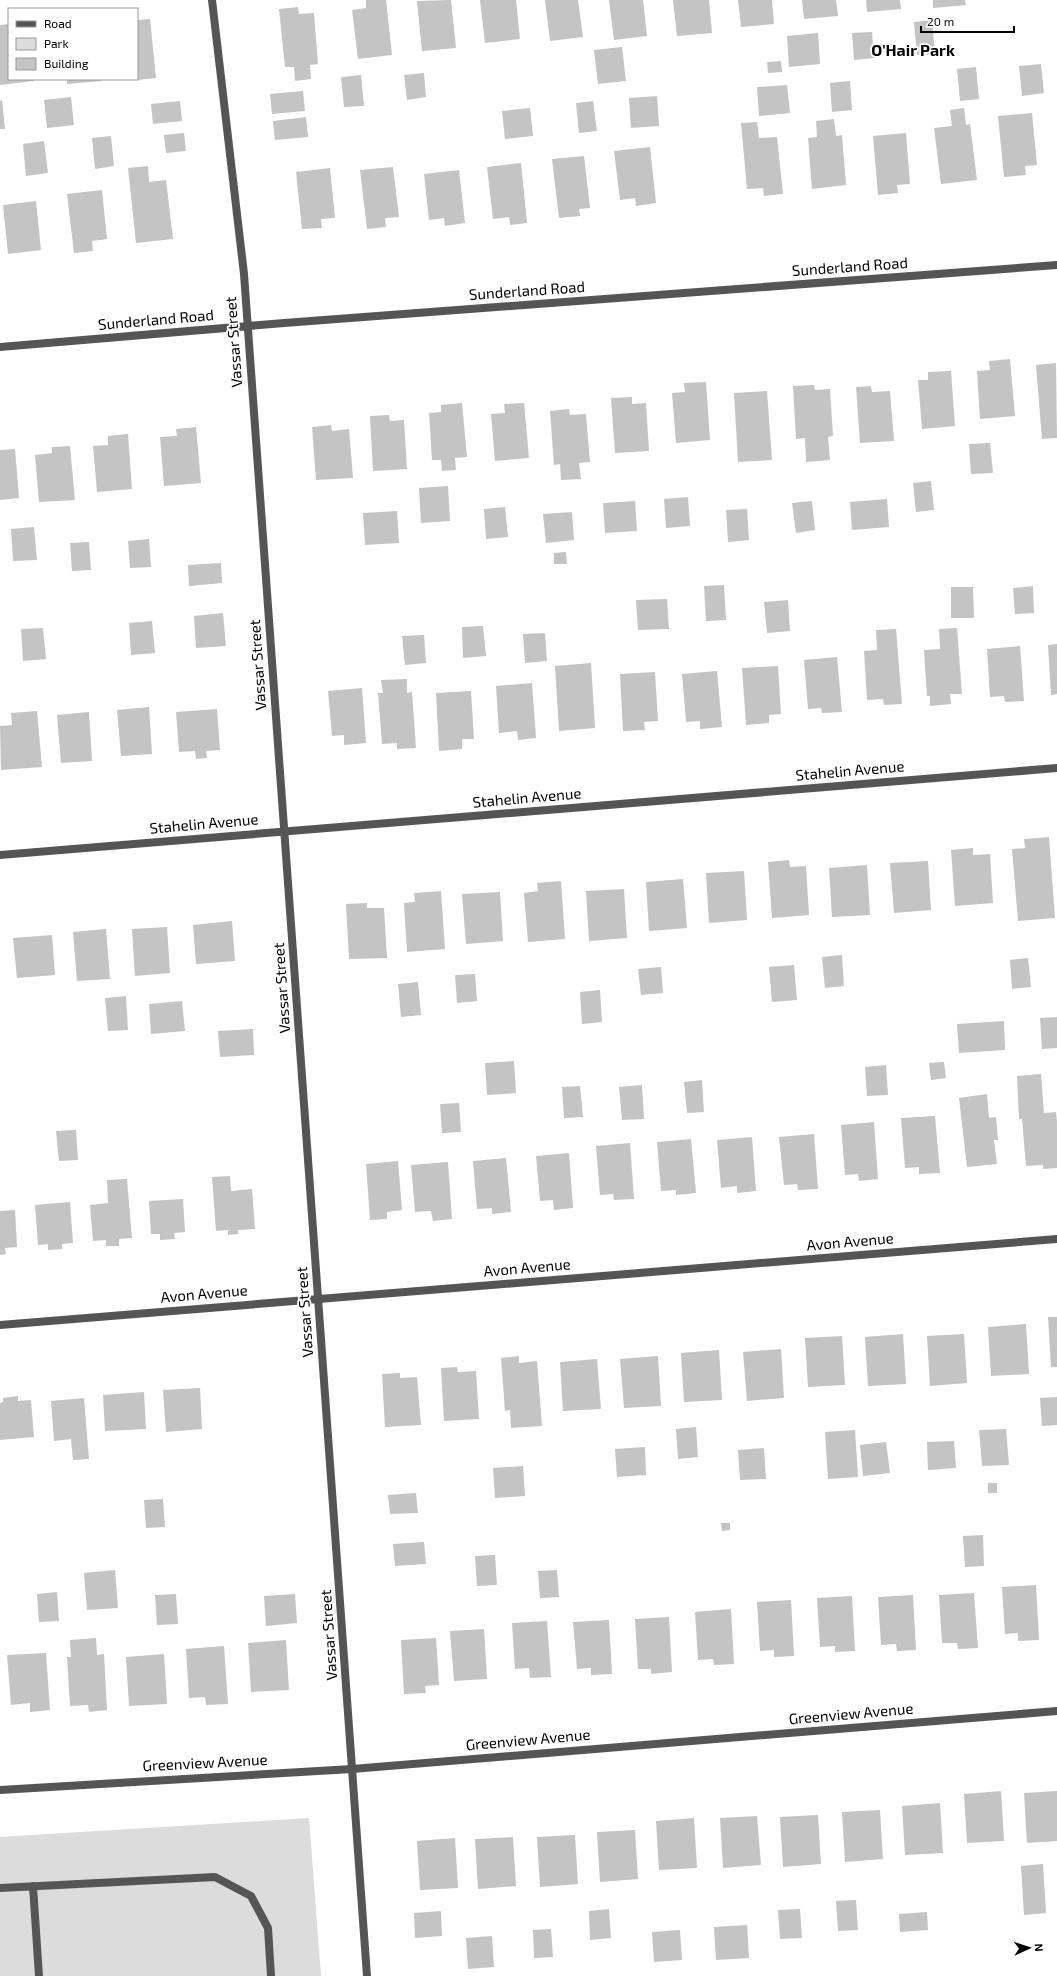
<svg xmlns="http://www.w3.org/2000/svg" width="1057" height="1976" font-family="'Exo 2',sans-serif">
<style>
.green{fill:#dcdcdc}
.building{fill:#c4c4c4}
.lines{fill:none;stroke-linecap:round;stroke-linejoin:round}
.service{stroke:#555;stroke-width:8}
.minor{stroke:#555;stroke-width:8}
.labels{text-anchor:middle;stroke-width:3.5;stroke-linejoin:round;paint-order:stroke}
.street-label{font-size:15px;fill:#000;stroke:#fff}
.neighbourhood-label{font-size:16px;font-weight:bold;fill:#000;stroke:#fff}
</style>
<rect width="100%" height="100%" fill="#fff"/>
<path class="green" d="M309 1818 321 1976H0V1837Z"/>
<path class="building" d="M366 0H386L392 55 358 59 352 10 366 8Z
M451 0 456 48 422 51 417 1Z
M480 0H516L520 39 485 43Z
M545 0H578L583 37 550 41Z
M609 0H643L647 36 614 40Z
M673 0H709L712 33 677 36Z
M738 0H772L774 24 741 27Z
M802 0H836L838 16 804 19Z
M866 0H900L901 9 867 12Z
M933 0H965L966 5 933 8Z
M298 7 299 14 314 13 318 64 310 65 311 79 295 81 294 67H285L279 9Z
M150 19 156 78 137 80V20Z
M932 20 935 54 917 55 914 22Z
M9 24V79H34V81L0 85V25Z
M872 32 874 58 854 60 852 33Z
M818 33 820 64 789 67 787 36Z
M622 47 626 81 598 84 594 50Z
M781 61 782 72 768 73 767 62Z
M1041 64 1044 93 1022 96 1019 66Z
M976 67 979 99 960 101 957 69Z
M424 73 426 97 407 100 404 75Z
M361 75 364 106 344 107 341 77Z
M67 79H101L102 81 67 84Z
M850 81 852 110 832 112 830 83Z
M787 85 790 113 759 116 757 87Z
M303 91 305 111 272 114 270 94Z
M657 96 659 126 631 128 629 98Z
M71 97 74 125 47 128 44 100Z
M2 100 5 129H0V101Z
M180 101 182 121 153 124 151 104Z
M593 101 597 131 579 133 576 103Z
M530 108 533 136 505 139 502 111Z
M964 108 966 125 970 124 977 180 941 184 934 128 952 126 950 110Z
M1032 113 1037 165 1025 166 1026 175 1004 177 998 116Z
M306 117 308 137 275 140 273 121Z
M834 119 836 136 842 135 846 185 812 189 808 138 817 137 816 121Z
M757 122 759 138 777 137 783 194 764 196 763 188 747 189 741 123Z
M184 133 186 151 166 153 164 135Z
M906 133 910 184 897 185 898 193 878 195 873 136Z
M111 136 114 166 95 169 92 138Z
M44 141 48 173 26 176 23 144Z
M650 147 656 203 636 206 635 198 620 200 614 151Z
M584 156 590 208 579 209 580 216 559 218 552 159Z
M521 163 527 223 510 225 509 217 493 219 487 167Z
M148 166 149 182 166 180 173 239 136 243 128 168Z
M393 167 399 217 385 218 386 227 367 229 360 170Z
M330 168 335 218 321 219 322 228 302 229 296 172Z
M459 170 465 223 445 226 444 218 429 220 424 174Z
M102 190 107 239 92 241 93 251 74 253 67 194Z
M36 201 41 250 8 254 3 205Z
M1010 359 1015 416 980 419 977 371 990 370 989 361Z
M1056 363 1057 438 1042 439 1036 365Z
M951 371 955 426 922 429 918 380H928V372Z
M706 382 710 440 676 443 672 393 685 392 684 383Z
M814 385 815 390 830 389 833 436 828 437 830 460 806 462 805 438 796 439 793 386Z
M871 386 872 392 890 391 894 441 860 443 856 387Z
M767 391 772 460 738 462 734 393Z
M632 397V404L646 403 649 451 615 453 611 398Z
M462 403 467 457 455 458 456 470 442 471 441 460H432L429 413 441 412V405Z
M524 403 529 458 495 461 491 414 505 413 504 404Z
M569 409 570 415 586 414 590 462 579 463 581 479 561 480 560 464 554 465 550 411Z
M389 415 390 421 404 420 407 469 373 471 370 416Z
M331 425 332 431 349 429 353 478 316 480 312 427Z
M196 427 201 483 164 486 160 437 177 436 176 429Z
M128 434 132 489 97 492 93 446 108 445V436Z
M990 443 993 473 971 474 969 444Z
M70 446 75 500 39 502 35 455 52 453V447Z
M15 449 19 498 0 500V450Z
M931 481 934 510 916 512 913 483Z
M448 486 450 521 421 523 419 488Z
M688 497 690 526 666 528 664 499Z
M887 499 889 527 852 530 850 502Z
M635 501 637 531 605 533 603 503Z
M812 501 815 530 796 533 792 503Z
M505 507 508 537 486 539 484 509Z
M747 509 749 540 728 542 726 510Z
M397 511 399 543 365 545 363 513Z
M572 512 574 540 546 543 543 514Z
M34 527 37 560 13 561 11 529Z
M149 539 151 567 130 568 128 541Z
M89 542 91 570 72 571 70 543Z
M566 552 567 564H554V553Z
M221 563 222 583 189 586 188 565Z
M724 585 726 620 706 621 704 586Z
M1033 586 1034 613 1015 614 1013 588Z
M951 587H973L974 618H951Z
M667 599 669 629 638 630 636 600Z
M788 600 790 631 767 633 764 602Z
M223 613 226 646 196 648 194 616Z
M152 621 155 653 131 655 129 623Z
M483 626 486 656 463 658 462 627Z
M43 628 46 659 23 661 21 629Z
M957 628 962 694H950L951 704 930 706V696H927L924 650 940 649 939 629Z
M896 629 902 704 884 705 883 699 867 700 864 651 877 650 876 630Z
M545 633 547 661 525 663 523 634Z
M424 635 426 663 405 665 402 636Z
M1057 644V694L1051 695 1048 645Z
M1020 646 1024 701 1005 702 1004 696 990 697 987 649Z
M837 657 842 712 822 713 821 708 808 709 804 660Z
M591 663 595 728 559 731 555 666Z
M778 666 781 714 769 715V723L746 725 742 668Z
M717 671 722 727 700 729V721L686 722 682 674Z
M655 672 658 721 644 722 645 730 623 731 620 674Z
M407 679V693L412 692 416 748 397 749V743L382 744 378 693H383L381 680Z
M532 683 536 738 518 740 517 731 499 733 496 686Z
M362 688 366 743 344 745V735L332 736 328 691Z
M471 691 474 739H462V749L439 751 436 693Z
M149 707 152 754 121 756 117 710Z
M217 709 220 750 206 751 207 758 196 759 195 751 179 752 176 712Z
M37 711 42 767 1 770 0 726 12 725 11 713Z
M89 712 92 761 61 763 57 715Z
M1049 837 1055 918 1018 921 1012 849 1025 848 1024 839Z
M973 848V855L990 854 993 903 955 906 951 850Z
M789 860 790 867 806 866 809 915 772 918 768 862Z
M928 861 931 910 894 913 890 863Z
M867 865 870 915 832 917 829 868Z
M744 871 747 920 709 923 706 873Z
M683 879 687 928 649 931 646 882Z
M561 881 565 939 528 942 524 893 538 891 537 883Z
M624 889 627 938 589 941 586 891Z
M441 891 445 949 407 952 404 903 415 902 414 893Z
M500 892 503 941 466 944 462 894Z
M367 903V908H384L387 958 349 959 346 904Z
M232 921 235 961 196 964 193 925Z
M167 927 170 973 135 976 132 929Z
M106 929 110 979 77 981 73 932Z
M52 935 55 975 17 978 13 938Z
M842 955 844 986 825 988 822 957Z
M1028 958 1031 987 1012 989 1010 960Z
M794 965 797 1000 772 1002 769 967Z
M661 967 663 993 641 995 638 969Z
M475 974 477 1001 457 1003 455 975Z
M418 982 421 1015 401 1017 398 984Z
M600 990 602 1022 582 1024 580 992Z
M126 996 128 1030 108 1031 105 998Z
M182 1001 185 1031 151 1034 149 1004Z
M1057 1017V1048L1042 1049 1040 1018Z
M1004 1021 1005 1050 959 1053 957 1024Z
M253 1029 254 1055 220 1057 218 1031Z
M514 1061 516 1093 487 1095 485 1063Z
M944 1062 946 1078 931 1080 929 1063Z
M886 1065 888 1095 867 1096 865 1067Z
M1041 1074 1044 1113 1056 1112 1057 1122V1168L1043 1169V1165L1026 1166 1022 1119H1019L1017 1076Z
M702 1080 704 1112 687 1113 684 1082Z
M642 1085 644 1119 622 1120 619 1087Z
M580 1086 583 1117 564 1118 562 1087Z
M987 1094 989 1118 996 1117 998 1140H994L997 1164 967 1167 959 1098Z
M459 1103 461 1132 442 1133 440 1104Z
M935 1116 940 1173 919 1174V1167L905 1168 901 1118Z
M874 1122 878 1179 859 1181 858 1174 845 1175 841 1125Z
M76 1130 78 1160 59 1161 56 1131Z
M814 1134 818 1189 798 1190 797 1184 784 1185 779 1137Z
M752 1137 756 1191 737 1193V1186L721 1188 717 1140Z
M691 1139 696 1193 676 1195V1190L661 1191 657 1142Z
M630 1143 634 1199 614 1200 613 1194 600 1195 596 1146Z
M569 1153 573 1208 554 1210 553 1200 540 1201 536 1156Z
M506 1158 511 1212 492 1214V1208L477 1209 473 1161Z
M398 1161 402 1210 387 1212V1219L370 1220 366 1164Z
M448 1162 452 1219 433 1221 431 1211 415 1212 411 1165Z
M230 1176 231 1191 252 1189 255 1229 238 1230V1234L228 1235V1230L216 1231 212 1177Z
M127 1179 132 1238 119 1239V1246H106V1240L93 1241 90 1205 108 1203 107 1180Z
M183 1199 185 1232 174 1233 175 1239 160 1240V1234H151L149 1201Z
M70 1202 73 1243 62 1244V1249L48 1250V1244L38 1245 35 1205Z
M15 1210 17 1247 5 1248 6 1254 0 1255V1211Z
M1048 1317H1057V1367H1051Z
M1026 1324 1029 1374 991 1376 988 1327Z
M903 1334 906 1384 868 1386 865 1337Z
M964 1334 967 1383 930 1386 927 1336Z
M842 1336 845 1385 808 1387 805 1338Z
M781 1349 784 1398 747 1401 743 1352Z
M719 1350 722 1400 684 1402 681 1353Z
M519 1356V1363L537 1361 542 1426 511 1428 510 1410 505 1411 501 1358Z
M658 1356 661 1406 624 1408 620 1359Z
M597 1359 601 1409 563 1411 560 1362Z
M457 1367 458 1372 476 1371 479 1419 444 1421 441 1368Z
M400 1373V1378L417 1377 421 1425 385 1427 382 1374Z
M200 1388 202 1429 166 1432 163 1390Z
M144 1392 146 1429 105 1431 103 1395Z
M18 1396V1401L31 1400 34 1437 0 1440V1403L3 1402V1398Z
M1057 1397V1425L1042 1426 1040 1398Z
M84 1398 89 1459 73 1460 71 1439 54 1441 51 1401Z
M696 1427 698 1457 678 1459 676 1429Z
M1006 1429 1009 1465 982 1466 979 1430Z
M855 1430 858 1477 828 1479 825 1432Z
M954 1441 956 1468 928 1470 927 1442Z
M886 1442 890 1473 863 1476 860 1445Z
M645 1447 646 1475 617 1477 615 1449Z
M764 1448 766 1479 740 1480 738 1450Z
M523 1466 525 1496 495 1498 493 1468Z
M988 1483H997V1493H988Z
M416 1493 418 1513 390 1514 388 1495Z
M163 1499 165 1527 146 1528 144 1500Z
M721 1523H730V1530L722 1531Z
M983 1535 984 1566 965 1567 963 1536Z
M424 1542 426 1564 395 1566 393 1544Z
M495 1555 497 1585 477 1586 475 1556Z
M115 1570 118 1608 87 1610 84 1573Z
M557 1570 559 1597 540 1598 538 1571Z
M1036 1585 1039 1640 1018 1641V1633L1005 1634 1002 1587Z
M57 1592 59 1621 39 1622 37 1594Z
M974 1593 978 1648 958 1649 957 1643H942L939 1595Z
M176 1594 178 1624 157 1625 155 1595Z
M295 1594 297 1623 266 1626 264 1596Z
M913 1595 916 1650 897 1651 896 1644 881 1645 878 1597Z
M852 1596 855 1651 835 1652V1646L820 1647 817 1598Z
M791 1600 794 1656 774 1657V1650L760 1651 757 1602Z
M731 1609 734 1664 714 1665 713 1659 698 1660 695 1612Z
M669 1617 672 1672 651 1674V1669H638L635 1619Z
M609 1620 612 1674 591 1675V1668L577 1669 573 1622Z
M547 1621 551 1677 530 1678 529 1668 515 1669 512 1623Z
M484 1629 487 1679 454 1681 450 1631Z
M96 1638 97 1655 104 1654 107 1710 89 1712 88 1705 70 1706 67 1657H71L70 1640Z
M436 1638 439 1685 425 1686 426 1693 404 1694 401 1640Z
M286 1640 289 1690 251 1692 248 1643Z
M224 1646 228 1704 206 1705 205 1697 189 1698 186 1649Z
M46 1653 50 1710 30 1712V1703L11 1705 7 1655Z
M164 1654 167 1704 129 1706 126 1657Z
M1001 1791 1004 1841 967 1843 964 1794Z
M1057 1791V1841L1027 1843 1024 1793Z
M940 1803 943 1853 905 1855 902 1806Z
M880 1810 883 1859 845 1862 842 1812Z
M818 1815 821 1864 783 1867 780 1817Z
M757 1816 761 1865 723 1868 720 1818Z
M694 1818 697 1868 659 1870 656 1821Z
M635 1830 638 1879 600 1882 597 1832Z
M575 1835 578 1884 540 1887 537 1837Z
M513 1837 516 1886 478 1889 475 1839Z
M455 1838 458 1888 420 1890 417 1841Z
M1043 1864 1046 1913 1024 1915 1021 1866Z
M856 1900 858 1930 838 1931 836 1901Z
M609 1909 611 1938 590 1940 589 1911Z
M800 1909 802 1938 780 1939 778 1910Z
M441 1911 442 1936 415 1938 414 1913Z
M927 1912 928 1930 900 1932 899 1914Z
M747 1925 749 1958 716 1960 714 1927Z
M551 1929 553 1957 534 1958 533 1930Z
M680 1930 682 1960 654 1962 652 1932Z
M492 1936 494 1967 468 1969 466 1938Z"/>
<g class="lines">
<path class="service" d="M33 1886 39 1976
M0 1888 215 1877 251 1896 268 1928 271 1976"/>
<path class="minor" d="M212 0 244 274 367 1976
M0 347 284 323 1057 265
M0 855 1057 768
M0 1325 1057 1239
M0 1790 352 1769 1057 1711"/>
</g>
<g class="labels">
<g class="street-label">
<text transform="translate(850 267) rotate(-4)" y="5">Sunderland Road</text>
<text transform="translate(527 291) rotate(-4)" y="5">Sunderland Road</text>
<text transform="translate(156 320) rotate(-5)" y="5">Sunderland Road</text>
<text transform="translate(234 342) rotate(-94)" y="5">Vassar Street</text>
<text transform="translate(258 665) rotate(-94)" y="5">Vassar Street</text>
<text transform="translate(850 771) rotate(-5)" y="5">Stahelin Avenue</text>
<text transform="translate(527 798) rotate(-5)" y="5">Stahelin Avenue</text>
<text transform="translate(204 824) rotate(-5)" y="5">Stahelin Avenue</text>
<text transform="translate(282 988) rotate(-94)" y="5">Vassar Street</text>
<text transform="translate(850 1242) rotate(-5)" y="5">Avon Avenue</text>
<text transform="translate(527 1268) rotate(-5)" y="5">Avon Avenue</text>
<text transform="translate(204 1294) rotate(-5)" y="5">Avon Avenue</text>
<text transform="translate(305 1312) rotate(-94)" y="5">Vassar Street</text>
<text transform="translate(329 1635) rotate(-94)" y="5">Vassar Street</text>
<text transform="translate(851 1714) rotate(-5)" y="5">Greenview Avenue</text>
<text transform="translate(528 1740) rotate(-5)" y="5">Greenview Avenue</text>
<text transform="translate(205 1763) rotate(-3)" y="5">Greenview Avenue</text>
</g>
<g class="neighbourhood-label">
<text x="913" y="56">O'Hair Park</text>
</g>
</g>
<rect x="8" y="8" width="130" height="72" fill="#ffffff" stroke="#999999"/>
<rect x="16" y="21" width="20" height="6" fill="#555555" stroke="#999999"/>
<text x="44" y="28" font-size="12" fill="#000000">Road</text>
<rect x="16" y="38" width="20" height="12" fill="#dcdcdc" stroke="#999999"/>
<text x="44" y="48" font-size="12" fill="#000000">Park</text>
<rect x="16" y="58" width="20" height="12" fill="#c4c4c4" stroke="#999999"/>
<text x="44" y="68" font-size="12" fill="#000000">Building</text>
<g transform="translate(1029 1948) rotate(87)" stroke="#ffffff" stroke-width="3" paint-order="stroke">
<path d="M0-3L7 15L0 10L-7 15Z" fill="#000000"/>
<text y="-6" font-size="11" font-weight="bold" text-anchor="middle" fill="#000000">N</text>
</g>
<path d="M921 26v6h93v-6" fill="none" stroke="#000000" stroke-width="2"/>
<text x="927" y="26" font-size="12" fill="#000000" stroke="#ffffff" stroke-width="3" paint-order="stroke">20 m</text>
</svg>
